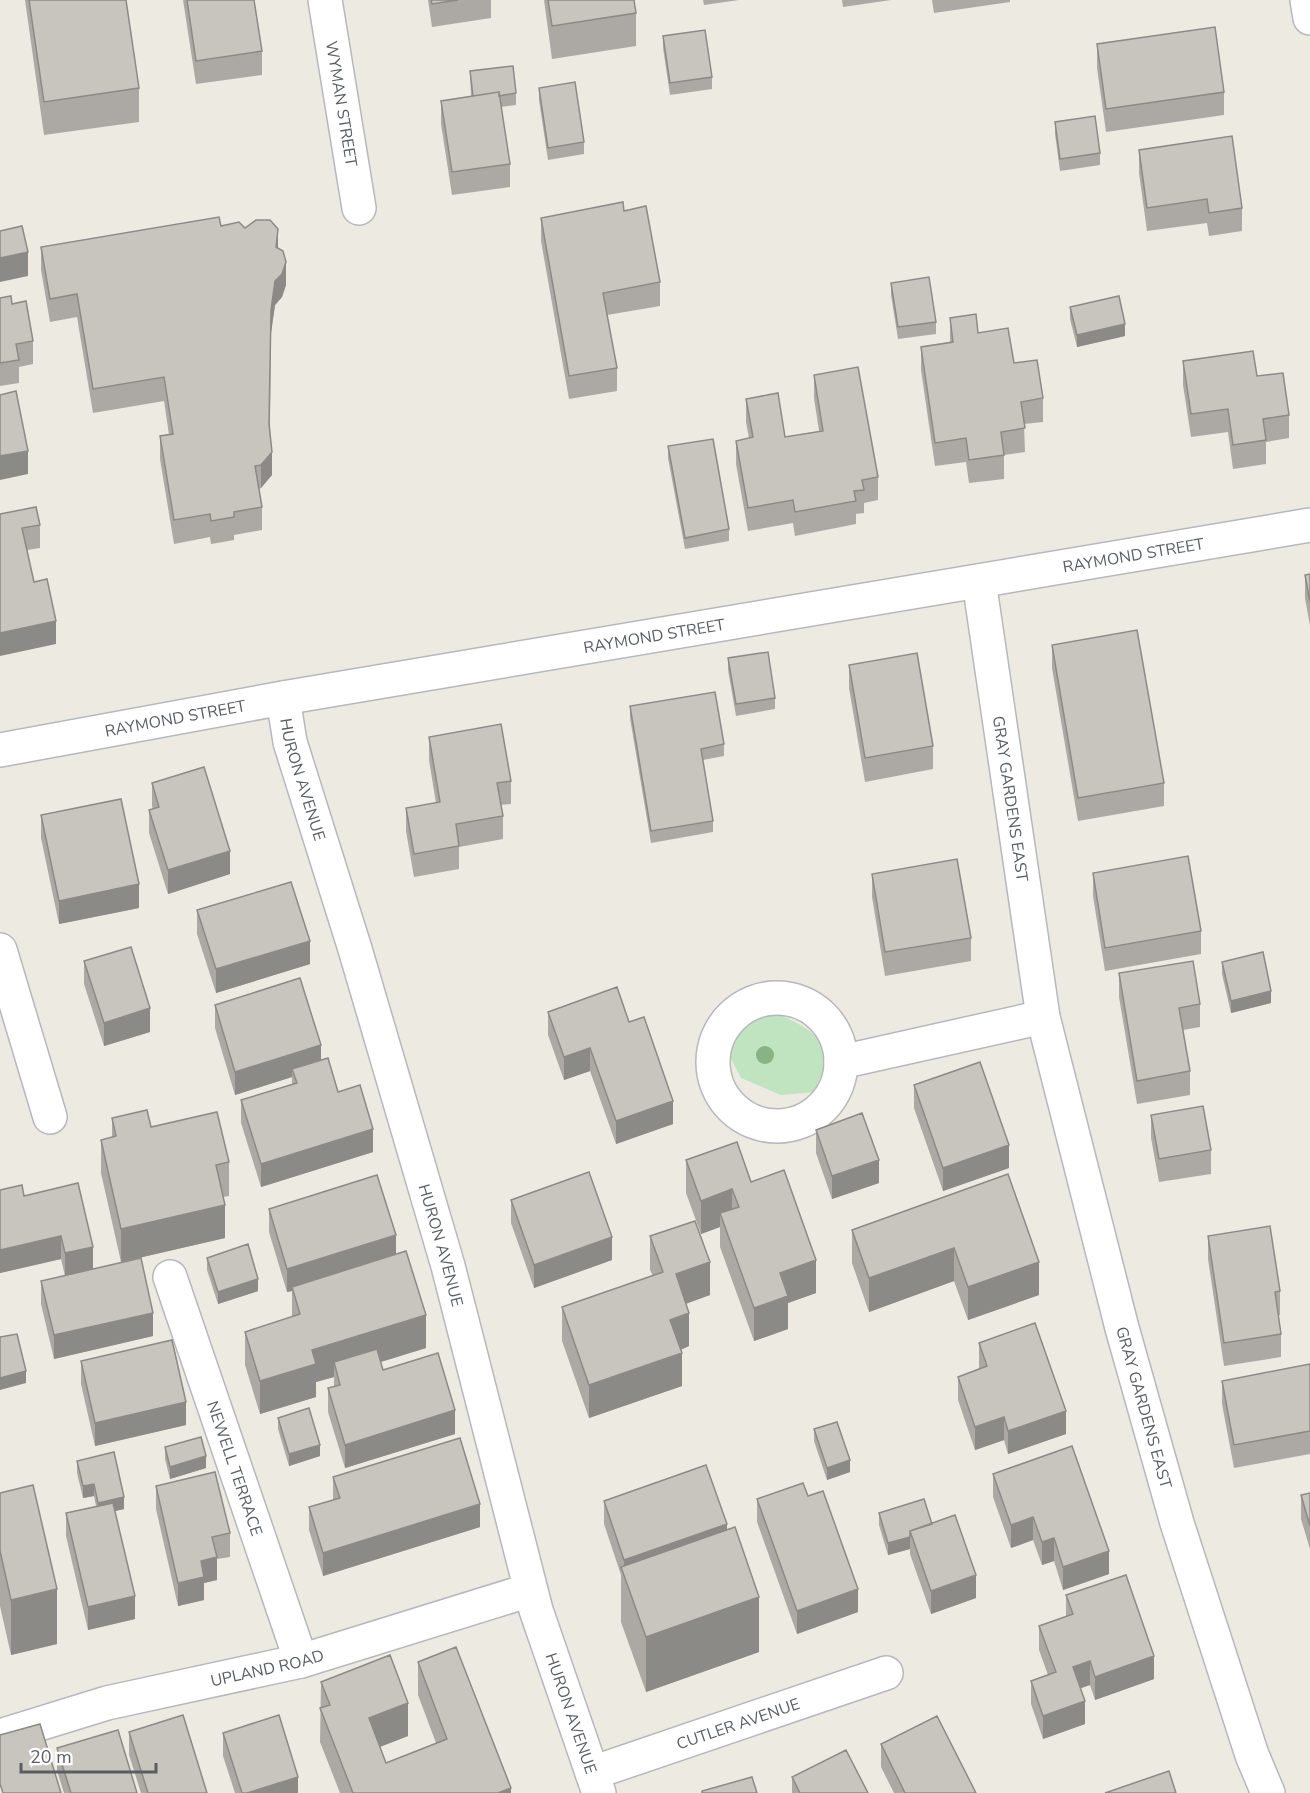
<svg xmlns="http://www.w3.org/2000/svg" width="1310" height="1793" font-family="'Nunito Sans',sans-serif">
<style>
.green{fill:#bfe4bf}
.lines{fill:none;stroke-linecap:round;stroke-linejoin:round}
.minor-casing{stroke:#b5b8bc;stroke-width:36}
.minor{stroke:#fff;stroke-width:33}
.tree{fill:#89b286}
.wall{fill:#aca9a4}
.shaded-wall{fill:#8c8a86}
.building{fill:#c8c5bf;stroke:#8c8a86;stroke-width:1.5}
.labels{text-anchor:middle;stroke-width:6;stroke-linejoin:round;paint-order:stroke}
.street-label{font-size:16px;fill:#5a5e62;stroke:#fff}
</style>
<rect width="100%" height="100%" fill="#edeae2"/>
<path class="green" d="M772 1012C793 1020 832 1036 825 1065 823 1074 818 1083 814 1092L781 1095 741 1078 727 1051 744 1014Z"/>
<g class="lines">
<g class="minor-casing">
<g id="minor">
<path id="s1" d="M325 0 359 208"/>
<path d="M1307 0 1310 18"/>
<path id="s2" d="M979 581 1043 1017 1122 1328 1177 1523 1252 1755 1268 1793"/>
<path id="s3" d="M283 698 290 742 355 949 448 1266 536 1610 599 1793"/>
<path id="s4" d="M0 750 283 698 1310 525"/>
<path d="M0 950 50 1117"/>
<circle cx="777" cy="1062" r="64"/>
<path d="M841 1062 1043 1017"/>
<path id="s5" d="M170 1277 301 1661"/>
<path id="s6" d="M0 1736 107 1703 301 1661 530 1590"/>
<path id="s7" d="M592 1773 886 1673"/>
</g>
</g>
<use href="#minor" class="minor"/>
</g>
<circle class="tree" cx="765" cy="1055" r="9"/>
<path class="wall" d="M25 0H126L139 88V122L44 135Z
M183 0H254L262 51V75L196 84Z
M428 0H491V18L432 27Z
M544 0H634L636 13V46L552 59Z
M703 0H739L704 5Z
M842 0H891L843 7Z
M932 0H1010V2L934 13Z
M663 36 712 77V89L670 95 663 48Z
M1097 44 1224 92V115L1106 132 1097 68Z
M470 71 516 93V105L501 107 510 164V187L452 195 441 124V101L471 96Z
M539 88 584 142V154L548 160 539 100Z
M1055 122 1100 153V165L1060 171 1055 134Z
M1139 150 1242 208V231L1209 236 1207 223 1147 231 1139 173Z
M624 211 660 282V306L607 315 617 368V391L569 399 541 241V218Z
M221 226 245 228 278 248 286 285 282 297 275 305 271 333 270 426 272 475 261 488 259 489 262 507V530L234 535V540L211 544 210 537 174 544 160 459V436L169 435 164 401 93 413 77 317 50 322 41 270V247Z
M891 283 936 322V334L898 339 891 295Z
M0 298 12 304 33 341V364L19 367V383L0 386Z
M1070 307 1125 336 1077 347 1070 319Z
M950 318 978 333 1014 363 1043 398V422L1024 424 1025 452 1004 455V479L969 483 966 462 935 466 921 370V347L950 343Z
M1183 361 1257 376 1289 415V438L1266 442V464L1233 469 1228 432 1191 437 1183 385Z
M814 375 878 477V500L864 503V513L856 514V524L795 536 793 523 748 531 736 464V441L749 438 746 422V399L785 437 819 431 814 398Z
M668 446 729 529V541L685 549 668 458Z
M0 514 40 525V548L27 550 34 582 56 644Z
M1310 574V626L1305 598V575Z
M1052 645 1164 783V806L1078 821 1052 668Z
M728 658 775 698V709L736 716 728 670Z
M849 665 933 746V769L865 782 849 688Z
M630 706 724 744V756L703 760 713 821V832L651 843 630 718Z
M429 737 511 781V804L501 805 503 816V839L459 847V869L414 877 406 831V808L436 803 429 760Z
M152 783 230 874 168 894 149 833V810L153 809 152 806Z
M41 815 139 908 59 924 41 838Z
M1093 873 1201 931V954L1105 971 1093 896Z
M872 874 971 938V961L885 976 872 897Z
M197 910 310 964 216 993 197 934Z
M84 961 150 1032 104 1046 84 984Z
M1222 962 1271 1003 1231 1013 1222 974Z
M1119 973 1200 1004V1027L1183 1030 1190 1071V1095L1137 1104 1119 997Z
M215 1005 321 1060 338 1092 373 1152 261 1187 241 1123V1100L292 1084V1077L235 1095 215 1028Z
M548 1012 629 1022 673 1124 616 1144 590 1071 564 1080 548 1035Z
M914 1085 1009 1168 943 1191 914 1108Z
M1151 1115 1211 1150V1174L1159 1182 1151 1138Z
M112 1118 151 1127 229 1162V1196L223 1197 225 1238 121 1262 101 1173V1140L112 1137Z
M816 1130 879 1183 832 1199 816 1153Z
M686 1160 751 1182 816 1293 788 1303V1329L754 1341 720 1247V1227L701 1234 686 1193Z
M1008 1174 1039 1295 968 1320 954 1281 869 1312 852 1263V1230Z
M0 1190 24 1196 153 1336 54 1359 41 1304V1281L65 1276 61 1259 0 1273Z
M511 1200 612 1260 534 1288 511 1223Z
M269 1209 396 1254 426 1348 381 1362 383 1370 455 1434 345 1468 328 1412V1388L334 1387V1377L316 1382V1397L260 1414 245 1365V1332L292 1317V1291L287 1292 269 1232Z
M650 1236 710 1295 686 1304 689 1346 681 1350 682 1386 589 1418 562 1341V1307L653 1276 650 1270Z
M1208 1236 1280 1291V1315H1278L1281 1334V1357L1224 1366 1208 1259Z
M207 1258 258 1291 218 1304 207 1270Z
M979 1343 1066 1434 1008 1454 1004 1440 975 1450 958 1400V1377L979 1369Z
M81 1361 186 1425 95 1446 81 1384Z
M1310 1364V1454L1234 1468 1222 1404V1381Z
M278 1418 320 1456 289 1466 278 1429Z
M814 1429 850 1472 827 1480 814 1441Z
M165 1447 206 1468 170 1479 165 1459Z
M77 1461 124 1509 115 1511 135 1619 88 1630 66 1536V1513L96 1506 94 1496 83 1498 77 1473Z
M993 1474 1109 1574 1063 1590 1054 1561 1042 1565 1033 1540 1011 1548 993 1497Z
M333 1477 480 1527 323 1576 309 1530V1507L333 1500Z
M156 1486 230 1533V1557L217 1559V1580L204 1583V1600L178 1606 156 1509Z
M0 1493 57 1644 11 1655 0 1606Z
M1310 1493V1549L1301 1519V1495Z
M808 1496 858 1612 797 1634 757 1522V1499Z
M604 1501 727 1530 759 1652 646 1692 621 1622V1575L604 1524Z
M879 1513 932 1524 976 1598 931 1614 910 1554V1549L888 1555 879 1525Z
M1066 1595 1154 1679 1095 1700 1090 1685 1080 1688 1085 1724 1043 1739 1031 1704V1681L1048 1675 1039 1650V1626L1066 1617Z
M418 1662 511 1793H340L320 1742 321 1682 408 1736 380 1747 386 1763 436 1743 418 1695Z
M129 1732 207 1793H141L129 1755Z
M223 1733 298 1793H235L223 1756Z
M881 1744 976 1793H894L881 1767Z
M57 1748 137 1793H64L57 1771Z
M792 1777 868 1793H792Z"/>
<path class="shaded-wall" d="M278 229V252L276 247Z
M28 252V276L0 282V258Z
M286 262V285L282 297 275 305 271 333V310L275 281Z
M1125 324V336L1077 347V335Z
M28 451V474L0 480V456Z
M272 452V475L261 488V465Z
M56 621V644L0 656V633Z
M230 851V874L168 894V870Z
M139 884V908L59 924V901Z
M310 941V964L216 993V969Z
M1271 991V1003L1231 1013V1001Z
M150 1008V1032L104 1046V1023Z
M321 1045V1069H292V1077L235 1095V1072Z
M590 1048V1071L564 1080V1057Z
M673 1101V1124L616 1144V1121Z
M373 1129V1152L261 1187V1164Z
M1009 1145V1168L943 1191V1168Z
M879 1160V1183L832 1199V1176Z
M732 1189V1223L720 1213V1227L701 1234V1201Z
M225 1205V1238L121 1262V1229Z
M396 1235V1258L292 1287V1291L287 1292V1269Z
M61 1236V1259L0 1273V1250Z
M612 1237V1260L534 1288V1265Z
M93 1247V1270L65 1276V1253Z
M954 1248V1281L869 1312V1278Z
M816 1260V1293L788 1303V1329L754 1341V1308L780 1273Z
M710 1262V1295L676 1307V1274Z
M1039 1262V1295L968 1320V1287Z
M258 1279V1291L218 1304V1292Z
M153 1313V1336L54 1359V1335Z
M689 1313V1346L670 1354V1320Z
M426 1315V1348L338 1375 334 1362V1377L316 1382V1397L260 1414V1381L312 1350Z
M682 1353V1386L589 1418V1385Z
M26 1371V1383L0 1390V1378Z
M186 1402V1425L95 1446V1423Z
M455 1410V1434L345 1468V1445Z
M1066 1411V1434L1008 1454V1431Z
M1004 1417V1440L975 1450V1427Z
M320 1445V1456L289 1466V1454Z
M206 1456V1468L170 1479V1467Z
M850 1460V1472L827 1480V1468Z
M94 1484V1496L83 1498V1486Z
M124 1497V1509L98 1515V1503Z
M480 1504V1527L323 1576V1553Z
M1033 1517V1540L1011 1548V1525Z
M727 1524V1547L624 1575V1560Z
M910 1537V1549L888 1555V1543Z
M1054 1538V1561L1042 1565V1542Z
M1109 1551V1574L1063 1590V1567Z
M217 1557V1580L204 1583V1600L178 1606V1583L201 1561Z
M976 1575V1598L931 1614V1591Z
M57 1589V1644L11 1655V1600Z
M858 1589V1612L797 1634V1611Z
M135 1596V1619L88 1630V1607Z
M759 1597V1652L646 1692V1637Z
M1154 1656V1679L1095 1700V1677Z
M1090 1661V1685L1073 1691V1667Z
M1085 1701V1724L1043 1739V1716Z
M408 1703V1736L369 1751V1718Z
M298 1777V1793H247Z
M511 1788V1793H498Z"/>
<path class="building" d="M29 0H126L139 88 44 102Z
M187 0H254L262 51 196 61Z
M431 0H458L432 4Z
M548 0H634L636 13 552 26Z
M1215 27 1224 92 1106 109 1097 44Z
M705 30 712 77 670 83 663 36Z
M513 66 516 93 499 96V92L473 96 470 71Z
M575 82 584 142 548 148 539 88Z
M499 92 510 164 452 172 441 101Z
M1095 116 1100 153 1060 159 1055 122Z
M1232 136 1242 208 1209 213 1207 199 1147 208 1139 150Z
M623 202 624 211 646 206 660 282 603 293 617 368 569 376 541 218Z
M219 217 221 226 239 222 245 228 256 220H270L278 229 276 247 283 251 286 262 282 274 275 281 271 310 269 424 272 452 261 465 255 466 262 507 234 512V517L211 521 210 514 174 520 160 436 173 434 164 377 93 389 77 294 50 299 41 247Z
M22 226 28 252 0 258V231Z
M929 277 936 322 898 327 891 283Z
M11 296 12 304 26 301 33 341 16 344 19 360 0 363V298Z
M1119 296 1125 324 1077 335 1070 307Z
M976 314 978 333 1008 328 1014 363 1037 360 1043 398 1021 402 1025 428 1001 432 1004 455 969 460 966 438 935 443 921 347 953 342 950 318Z
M1253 351 1257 376 1283 373 1289 415 1263 419 1266 440 1233 445 1228 409 1191 414 1183 361Z
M858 367 878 477 862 480 864 490 854 491 856 501 795 512 793 500 748 508 736 441 753 437 746 399 778 393 785 437 823 431 814 375Z
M16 391 28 451 0 456V395Z
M713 439 729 529 685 538 668 446Z
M36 507 40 525 22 528 34 582 47 579 56 621 0 633V514Z
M1310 574V602L1305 575Z
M1137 630 1164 783 1078 798 1052 645Z
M768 652 775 698 736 704 728 658Z
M917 653 933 746 865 758 849 665Z
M715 692 724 744 701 749 713 821 651 831 630 706Z
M501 724 511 781 497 783 503 816 456 824 459 846 414 854 406 808 440 802 429 737Z
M204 767 230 851 168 870 149 810 159 807 152 783Z
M121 799 139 884 59 901 41 815Z
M1188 856 1201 931 1105 948 1093 873Z
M957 859 971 938 885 952 872 874Z
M291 882 310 941 216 969 197 910Z
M131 947 150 1008 104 1023 84 961Z
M1263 952 1271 991 1231 1001 1222 962Z
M1193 961 1200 1004 1179 1008 1190 1071 1137 1081 1119 973Z
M300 978 321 1045 235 1072 215 1005Z
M617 987 629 1022 644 1017 673 1101 616 1121 590 1048 564 1057 548 1012Z
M328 1058 338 1092 360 1085 373 1129 261 1164 241 1100 297 1083 292 1069Z
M980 1062 1009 1145 943 1168 914 1085Z
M1203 1106 1211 1150 1159 1159 1151 1115Z
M147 1110 151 1127 217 1112 229 1162 216 1165 225 1205 121 1229 101 1140 116 1136 112 1118Z
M862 1113 879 1160 832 1176 816 1130Z
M737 1142 751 1182 784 1170 816 1260 780 1273 788 1296 754 1308 720 1213 739 1207 732 1189 701 1201 686 1160Z
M589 1172 612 1237 534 1265 511 1200Z
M1008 1174 1039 1262 968 1287 954 1248 869 1278 852 1230Z
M377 1175 396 1235 287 1269 269 1209Z
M78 1183 93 1247 65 1253 61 1236 0 1250V1190L22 1185 24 1196Z
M695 1221 710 1262 676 1274 689 1313 670 1320 682 1353 589 1385 562 1307 663 1272 650 1236Z
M1270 1226 1280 1291 1275 1292 1281 1334 1224 1343 1208 1236Z
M248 1244 258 1279 218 1292 207 1258Z
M406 1251 426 1315 312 1350 316 1364 260 1381 245 1332 300 1314 292 1287Z
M141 1258 153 1313 54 1335 41 1281Z
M1035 1323 1066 1411 1008 1431 1004 1417 975 1427 958 1377 987 1366 979 1343Z
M17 1334 26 1371 0 1378V1337Z
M172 1340 186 1402 95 1423 81 1361Z
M377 1349 383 1370 438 1353 455 1410 345 1445 328 1388 340 1385 334 1362Z
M1310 1364V1431L1234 1445 1222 1381Z
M309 1408 320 1445 289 1454 278 1418Z
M837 1422 850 1460 827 1468 814 1429Z
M201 1437 206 1456 170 1467 165 1447Z
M460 1438 480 1504 323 1553 309 1507 340 1498 333 1477Z
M1072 1446 1109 1551 1063 1567 1054 1538 1042 1542 1033 1517 1011 1525 993 1474Z
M114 1452 124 1497 98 1503 94 1484 83 1486 77 1461Z
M706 1465 727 1524 624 1560 604 1501Z
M215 1472 230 1533 212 1537 217 1557 201 1561 204 1577 178 1583 156 1486Z
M803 1483 808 1496 823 1491 858 1589 797 1611 757 1499Z
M33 1485 57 1589 11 1600 0 1551V1493Z
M1310 1493V1526L1301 1495Z
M924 1499 932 1524 910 1531V1537L888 1543 879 1513Z
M113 1503 135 1596 88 1607 66 1513Z
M955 1515 976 1575 931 1591 910 1531Z
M735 1527 759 1597 646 1637 621 1567Z
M1126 1575 1154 1656 1095 1677 1090 1661 1073 1667 1085 1701 1043 1716 1031 1681 1056 1672 1039 1626 1073 1614 1066 1595Z
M456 1647 511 1788 498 1793H353L320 1708 330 1705 321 1682 390 1655 408 1703 369 1718 386 1763 447 1739 418 1662Z
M183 1715 207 1793H148L129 1732Z
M279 1715 298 1777 247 1793H242L223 1733Z
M937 1716 976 1793H905L881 1744Z
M40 1724 61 1793H3L0 1784V1735Z
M118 1730 137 1793H71L57 1748Z
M846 1750 868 1793H800L792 1777Z
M1169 1771 1176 1793H1105Z
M752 1777 757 1793H702V1791Z"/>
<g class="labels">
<g class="street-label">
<text dy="6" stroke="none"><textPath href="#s1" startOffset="105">WYMAN STREET</textPath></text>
<text dy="6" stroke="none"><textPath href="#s4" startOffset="1150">RAYMOND STREET</textPath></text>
<text dy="6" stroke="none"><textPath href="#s4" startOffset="664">RAYMOND STREET</textPath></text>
<text dy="6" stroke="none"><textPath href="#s4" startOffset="178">RAYMOND STREET</textPath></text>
<text dy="6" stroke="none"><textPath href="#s3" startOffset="84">HURON AVENUE</textPath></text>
<text dy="6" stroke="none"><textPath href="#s2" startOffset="220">GRAY GARDENS EAST</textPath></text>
<text dy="6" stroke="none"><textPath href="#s3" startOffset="570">HURON AVENUE</textPath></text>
<text dy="6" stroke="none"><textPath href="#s2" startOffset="844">GRAY GARDENS EAST</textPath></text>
<text dy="6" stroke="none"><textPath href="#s5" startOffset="202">NEWELL TERRACE</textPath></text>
<text dy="6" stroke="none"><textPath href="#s6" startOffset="276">UPLAND ROAD</textPath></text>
<text dy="6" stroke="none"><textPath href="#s3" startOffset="1056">HURON AVENUE</textPath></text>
<text dy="6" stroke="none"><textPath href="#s7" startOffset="154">CUTLER AVENUE</textPath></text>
</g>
</g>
<path d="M21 1763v9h135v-9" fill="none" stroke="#5a5e62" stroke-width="3"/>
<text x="30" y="1763" font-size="18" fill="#5a5e62" stroke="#ffffff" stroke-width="4.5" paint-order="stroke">20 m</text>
</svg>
